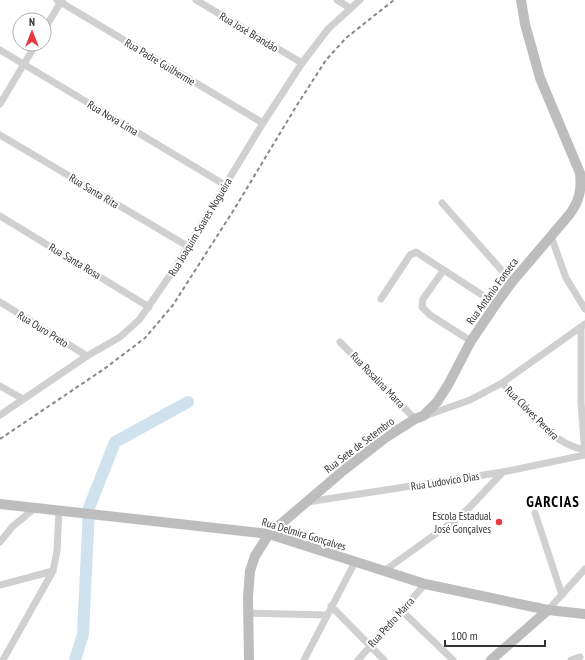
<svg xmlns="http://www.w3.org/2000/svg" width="585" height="660" font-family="'PT Sans Narrow',sans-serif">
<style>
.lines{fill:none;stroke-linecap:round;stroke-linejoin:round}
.river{stroke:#cfe2ee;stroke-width:12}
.street{stroke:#d0d0d0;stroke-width:7}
.secondary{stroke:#bdbdbd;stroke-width:10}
.rail{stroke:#888;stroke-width:2;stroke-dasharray:4 3;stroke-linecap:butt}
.poi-dot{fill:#e63946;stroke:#fff;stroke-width:1.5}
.labels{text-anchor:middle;stroke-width:4;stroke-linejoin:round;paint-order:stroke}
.street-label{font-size:11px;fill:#333;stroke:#fff}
.poi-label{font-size:11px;fill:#333;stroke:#fff;text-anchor:end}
.district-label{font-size:15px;font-weight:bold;letter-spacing:1px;fill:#000;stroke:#fff}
</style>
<rect width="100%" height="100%" fill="#fff"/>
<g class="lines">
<path class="river" d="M75 660 83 634 89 508 115 442 188 402"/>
<path class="street" d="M57 0 263 123
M196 0 302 63
M337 0 350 8
M44 30 62 0
M0 50 225 185
M0 104 36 44
M0 135 189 247
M442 203 512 282
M0 216 149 307
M551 236 566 278 585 309
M443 271 423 299 422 307 430 315 471 341
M381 299 410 255 416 252 496 304
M0 302 87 356
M581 327V402L585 455
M340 342 415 419
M502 383C526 407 550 444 585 450
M0 386 23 399
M0 415 87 356 120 337 139 320 173 271 263 123 302 63 328 29 360 0
M425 416 470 400 502 383 585 324
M307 502 503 472 585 455
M535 513 562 595
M0 542 12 527 36 507
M384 571 455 520 469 508 503 472
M0 585 53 571
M331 606 384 660
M548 610 585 569
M402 611 453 660
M248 613 326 615
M3 660 53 571 57 551 59 510
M304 660 355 562
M358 660 425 584
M571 660 580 657"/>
<path class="secondary" d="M0 504 269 534 425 584 548 610 585 614
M249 660 248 597 250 571 255 556 269 534 344 470 385 438 415 419 423 416 437 402 448 385 471 341 496 304 512 282 569 215C579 202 582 190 580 173L540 78 525 24 521 0
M491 660 548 610"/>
<path class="rail" d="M0 439 104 369 145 338 173 305 235 208 297 105 326 60 346 38 394 0"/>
</g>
<circle class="poi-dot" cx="499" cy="522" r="4"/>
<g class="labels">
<g class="street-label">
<text transform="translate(249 32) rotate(31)" y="4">Rua José Brandão</text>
<text transform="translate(160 62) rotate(31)" y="4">Rua Padre Guilherme</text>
<text transform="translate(113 118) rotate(31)" y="4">Rua Nova Lima</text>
<text transform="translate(94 191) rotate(31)" y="4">Rua Santa Rita</text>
<text transform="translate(200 227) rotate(-59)" y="4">Rua Joaquim Soares Nogueira</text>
<text transform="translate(75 261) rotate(31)" y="4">Rua Santa Rosa</text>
<text transform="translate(492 291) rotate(-54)" y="4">Rua Antônio Fonseca</text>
<text transform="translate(43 329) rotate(32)" y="4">Rua Ouro Preto</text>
<text transform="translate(378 380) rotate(46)" y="4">Rua Rosalina Marra</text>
<text transform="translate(532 413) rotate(45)" y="4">Rua Clóves Pereira</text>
<text transform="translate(359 445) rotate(-37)" y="4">Rua Sete de Setembro</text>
<text transform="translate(445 481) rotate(-9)" y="4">Rua Ludovico Dias</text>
<text transform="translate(304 534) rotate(17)" y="4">Rua Delmira Gonçalves</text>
<text transform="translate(391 622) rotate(-48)" y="4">Rua Pedro Marra</text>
</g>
<g class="poi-label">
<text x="491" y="520">Escola Estadual<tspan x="491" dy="13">José Gonçalves</tspan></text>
</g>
<g class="district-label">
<text x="553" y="507">GARCIAS</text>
</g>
</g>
<g transform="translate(32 32)"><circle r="19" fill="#ffffff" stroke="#adadad"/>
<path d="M0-3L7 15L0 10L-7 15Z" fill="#e63946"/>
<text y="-6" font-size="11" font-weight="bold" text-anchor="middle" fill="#333333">N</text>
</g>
<path d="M445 640v6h100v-6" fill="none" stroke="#333333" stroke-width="2"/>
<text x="451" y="640" font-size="12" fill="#333333" stroke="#ffffff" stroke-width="3" paint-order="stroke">100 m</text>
</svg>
